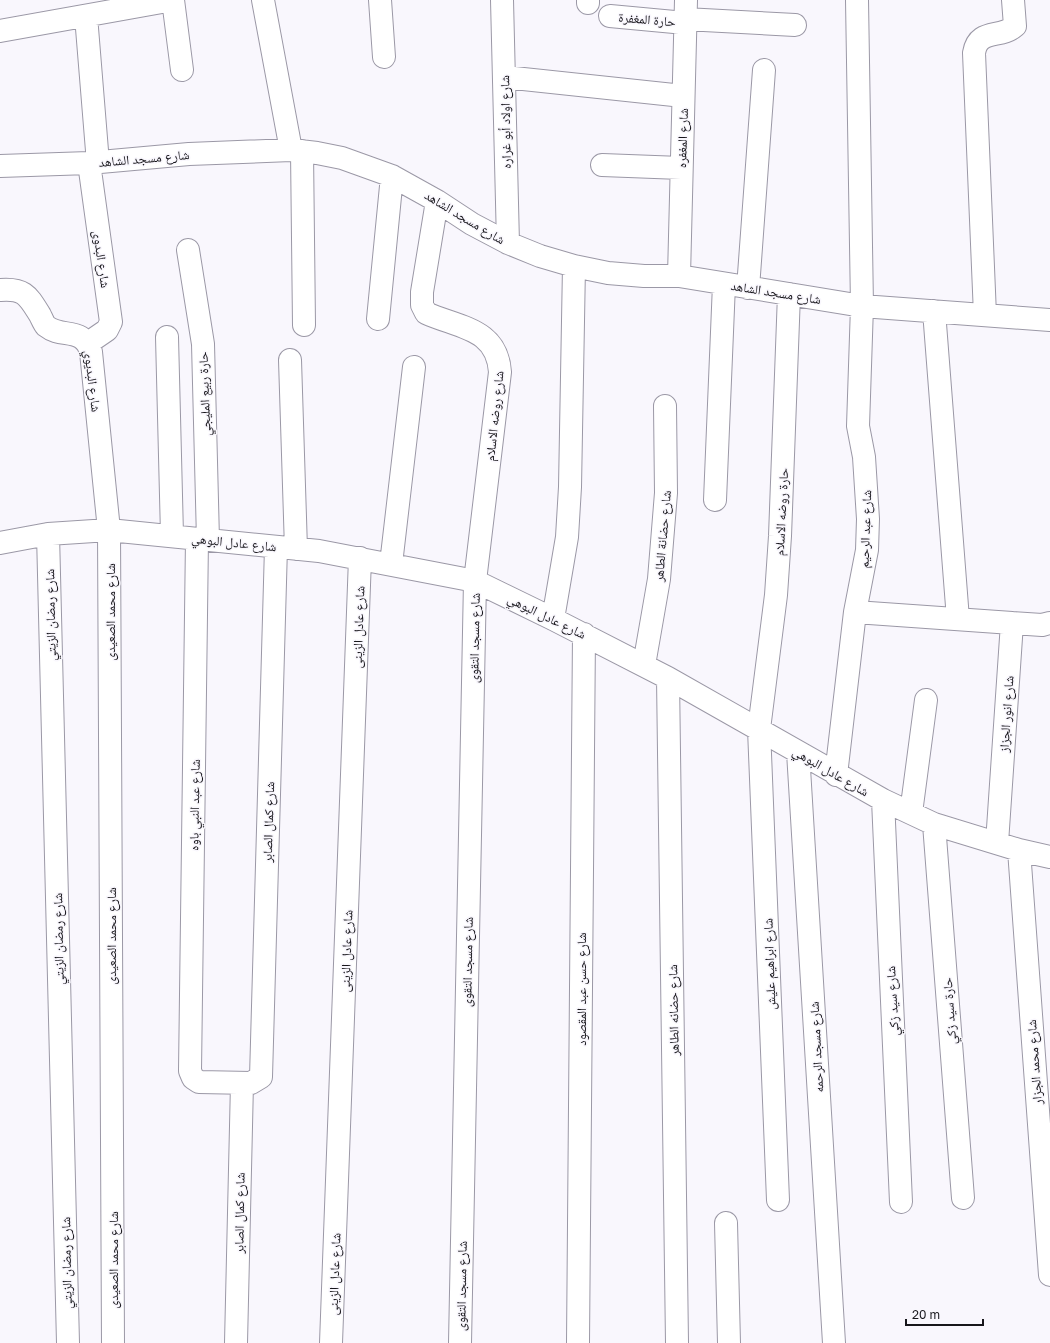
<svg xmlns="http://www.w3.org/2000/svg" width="1050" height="1343" font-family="'Golos Text','Noto Naskh Arabic',sans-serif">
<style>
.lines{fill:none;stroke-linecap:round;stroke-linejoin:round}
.street-casing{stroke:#9b98a6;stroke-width:24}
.street{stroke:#fff;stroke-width:22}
.labels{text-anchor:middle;stroke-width:3;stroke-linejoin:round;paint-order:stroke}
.street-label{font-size:13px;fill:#17161b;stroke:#f9f7fd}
</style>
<rect width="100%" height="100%" fill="#f9f7fd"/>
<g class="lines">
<g class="street-casing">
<path id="street" d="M173 0 182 70
M263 0 291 150
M380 0 384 57
M502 0 508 243
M588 0V3
M86 16 98 163
M610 16 685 23
M685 19 795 25
M0 31 173 0
M504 77 683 96
M302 151 304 325
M602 165 681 168
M0 166 89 163 189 154 291 150 317 153 342 158 392 176 437 201 472 224 508 243 540 256 574 266 608 273 644 276H679L862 306 1050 320
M437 201 422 292V305L426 313C459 328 497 328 500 372L475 581 460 1343
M188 250 203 344 208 540
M679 276 686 0
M748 288 764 70
M0 290C25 288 28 296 40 315 42 319 44 324 46 326 62 339 83 326 91 352L109 530 113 1343
M934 311 958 619
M985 315 974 53C978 28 1000 39 1015 26L1013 0
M378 319 392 176
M167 337 172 535
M88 343 107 330 111 322 89 163
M290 360 296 549
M715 500 724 284
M48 534 68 1343
M197 539 190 1071 193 1078 199 1082 251 1083 261 1077 276 547
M0 543 48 534 109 530 319 551 475 581 553 619 668 678 883 800 934 824 1019 850 1050 857
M391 564 414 367
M855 612 1012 623
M553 619 567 537 570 487 574 266
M644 665 659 579 666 493 665 406
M668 678 677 1343
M798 752 834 1343
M836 775 855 612 867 550 868 519 864 457 858 426 862 306 857 0
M883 800 901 1202
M911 813 926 700
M934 824 963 1198
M997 843 1012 623 1042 625 1050 623
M1019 850 1050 1275
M778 1200 759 729 776 595 780 536 789 294
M726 1223 729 1343
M236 1343 242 1083
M331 1343 360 558
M578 1343 584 634"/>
</g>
<use href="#street" class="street"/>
</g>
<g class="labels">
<g class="street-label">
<text transform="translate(647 19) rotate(5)" y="5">حارة المغفرة</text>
<text transform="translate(505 122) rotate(-91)" y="5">شارع اولاد أبو غراره</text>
<text transform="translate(682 138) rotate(-88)" y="5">شارع المغفره</text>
<text transform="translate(144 158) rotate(-5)" y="5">شارع مسجد الشاهد</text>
<text transform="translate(465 217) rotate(31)" y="5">شارع مسجد الشاهد</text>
<text transform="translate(102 259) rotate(82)" y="5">شارع البدوى</text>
<text transform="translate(776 292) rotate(9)" y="5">شارع مسجد الشاهد</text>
<text transform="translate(93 381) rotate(83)" y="5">شارع البديوي</text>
<text transform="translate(204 394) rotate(-92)" y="5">حارة ربيع المليجي</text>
<text transform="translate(494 416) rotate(-84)" y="5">شارع روضه الاسلام</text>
<text transform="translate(781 512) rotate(-87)" y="5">حارة روضه الاسلام</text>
<text transform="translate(865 529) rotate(-88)" y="5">شارع عبد الرحيم</text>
<text transform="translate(662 536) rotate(-85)" y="5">شارع حضانة الطاهر</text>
<text transform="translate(234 542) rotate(6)" y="5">شارع عادل البوهي</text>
<text transform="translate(110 612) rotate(-90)" y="5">شارع محمد الصعيدى</text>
<text transform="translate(50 615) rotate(-91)" y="5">شارع رمضان الزيتي</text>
<text transform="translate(547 616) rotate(26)" y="5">شارع عادل البوهي</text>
<text transform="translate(358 627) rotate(-88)" y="5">شارع عادل الزينى</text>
<text transform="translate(474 638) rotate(-89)" y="5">شارع مسجد التقوى</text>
<text transform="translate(1006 714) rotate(-86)" y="5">شارع انور الجزاز</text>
<text transform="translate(831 771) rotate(30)" y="5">شارع عادل البوهي</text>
<text transform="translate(194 805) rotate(-89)" y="5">شارع عبد النبي باوه</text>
<text transform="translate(268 822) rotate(-88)" y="5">شارع كمال الصابر</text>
<text transform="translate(111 936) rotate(-90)" y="5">شارع محمد الصعيدى</text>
<text transform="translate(58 939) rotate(-91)" y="5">شارع رمضان الزيتي</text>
<text transform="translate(346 951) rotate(-88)" y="5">شارع عادل الزينى</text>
<text transform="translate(467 962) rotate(-89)" y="5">شارع مسجد التقوى</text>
<text transform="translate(769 964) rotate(-92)" y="5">شارع ابراهيم عليش</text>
<text transform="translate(581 989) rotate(-90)" y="5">شارع حسن عبد المقصود</text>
<text transform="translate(892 1001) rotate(-93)" y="5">شارع سيد زكي</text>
<text transform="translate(673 1010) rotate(-91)" y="5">شارع حضانه الطاهر</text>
<text transform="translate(949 1011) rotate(-94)" y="5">حارة سيد زكي</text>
<text transform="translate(816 1047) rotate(-93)" y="5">شارع مسجد الرحمه</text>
<text transform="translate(1034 1062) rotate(-94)" y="5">شارع محمد الجزار</text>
<text transform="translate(239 1213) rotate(-89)" y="5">شارع كمال الصابر</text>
<text transform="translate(113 1260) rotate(-90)" y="5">شارع محمد الصعيدى</text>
<text transform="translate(66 1263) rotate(-91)" y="5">شارع رمضان الزيتي</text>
<text transform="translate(334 1274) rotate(-88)" y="5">شارع عادل الزينى</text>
<text transform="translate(461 1286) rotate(-89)" y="5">شارع مسجد التقوى</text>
</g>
</g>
<path d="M906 1319v6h77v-6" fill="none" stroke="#17161b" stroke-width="2"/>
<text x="912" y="1319" font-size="12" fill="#17161b" stroke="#f9f7fd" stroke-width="3" paint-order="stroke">20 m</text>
</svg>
